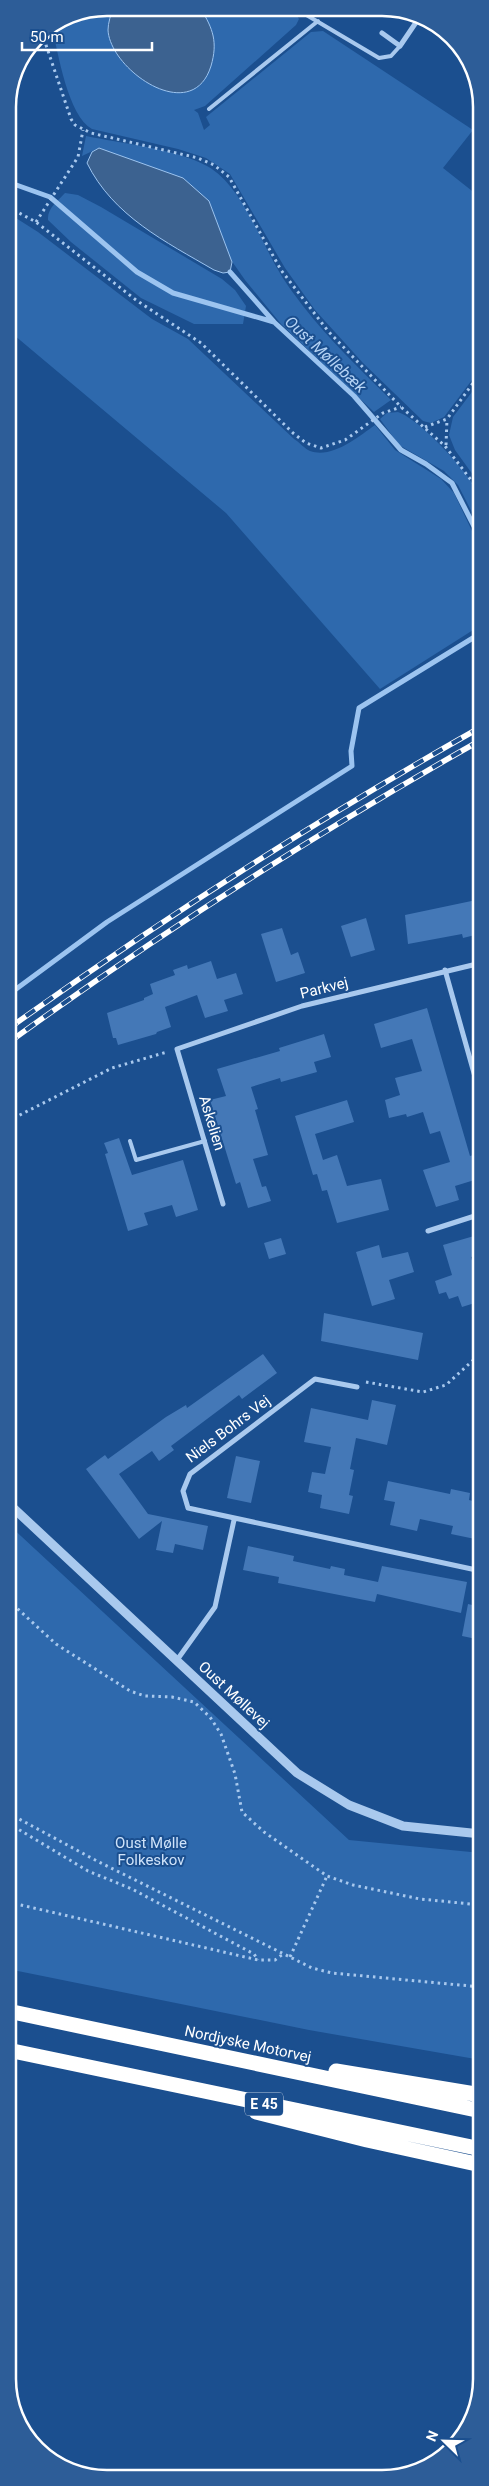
<svg xmlns="http://www.w3.org/2000/svg" width="489" height="2486" font-family="Roboto,sans-serif">
<style>
.green{fill:#2e69ad}
.water{fill:#3c6290;stroke:#9cc4f0}
.lines{fill:none;stroke-linecap:round;stroke-linejoin:round}
.stream{stroke:#9cc4f0;stroke-width:5}
.building{fill:#4478b7}
.path{stroke:#a9c9ee;stroke-width:3;stroke-dasharray:2.5 4;stroke-linecap:butt}
.service{stroke:#a9c9ee;stroke-width:4}
.minor{stroke:#a9c9ee;stroke-width:5}
.tertiary{stroke:#a9c9ee;stroke-width:9}
.motorway{stroke:#fff;stroke-width:15}
.rail-casing{stroke:#fff;stroke-width:5.5}
.rail{stroke:#1b4f8f;stroke-width:4;stroke-dasharray:11;stroke-linecap:butt}
.labels{text-anchor:middle;stroke-width:4;stroke-linejoin:round;paint-order:stroke}
.shield{fill:#1b4f8f;stroke:#bbcadd;stroke-width:1}
.shield-label{font-size:14px;font-weight:bold;fill:#fff}
.street-label{font-size:15px;fill:#fff;stroke:#1b4f8f}
.park-label{font-size:15px;fill:#cfe3fa;stroke:#1b4f8f}
.water-label{font-size:16px;font-style:italic;fill:#b5d3f5;stroke:#1b4f8f}
.rim{fill:none;stroke:#fff;stroke-width:2.5}
</style>
<rect width="100%" height="100%" fill="#1b4f8f"/>
<path class="green" d="M108 8 294 11 299 19 296 25 205 106 194 110 198 113 204 130 210 125 206 117 311 32 323 31 473 130 443 168 481 198V368L444 417 431 423 423 421 363 363 315 310 285 268 230 174 206 158 178 149 92 129C68 116 58 53 52 27L70 15Z
M86 136C124 144 173 148 207 166 240 184 259 237 277 268 284 281 294 294 303 306 329 340 361 370 391 400L374 412 281 324 245 280 231 260 209 201 140 164 99 148 82 156Z
M65 193 78 195 101 207 222 279 235 290 246 306 243 324H194L141 298 71 242 48 220C47 208 58 201 65 193Z
M8 213 38 232 152 319 188 339 294 439C299 442 305 449 310 451 332 459 358 437 375 425L395 450 441 479 454 493 481 550V625L380 689 226 513 8 330Z
M481 380V486L455 450 449 435 453 417Z
M398 412C421 420 468 472 480 495 484 504 481 521 481 530L458 485 444 471 399 445 380 419 387 413Z
M8 1524 349 1840 481 1853V2060L309 2030 8 1969Z"/>
<path class="water" d="M113 8 201 9C213 29 218 42 211 66 192 127 110 70 108 30 108 23 111 14 113 8Z
M99 148 183 178 209 201 232 262 230 272 223 273 214 270C166 242 113 216 87 163L92 152Z"/>
<g class="lines">
<path class="stream" d="M8 182 50 197 137 272 173 293 274 322 354 396 401 450 426 464 452 483 481 540
M230 272 274 322
M8 995 107 922 352 766 351 751 359 708 481 633"/>
</g>
<path class="building" d="M481 899V926H477L479 934 463 938 462 934 408 944 405 915Z
M366 918 375 950 351 957 341 926Z
M282 928 291 955 298 952 305 973 276 982 261 934Z
M211 961 217 979 236 973 243 994 224 1000 228 1011 205 1018 197 995 165 1007 171 1027 157 1032 156 1034 118 1045 116 1038H113L107 1013 144 1000V998L153 994 150 984 175 975 173 970 187 965 188 969Z
M427 1008 470 1156 473 1155 474 1158 481 1156V1178L455 1186 459 1200 436 1207 423 1170 450 1162 440 1131 430 1134 423 1112 407 1117 406 1114 389 1118 385 1100 400 1095 395 1078 422 1071 412 1039 381 1048 374 1024Z
M324 1034 331 1057 314 1062 317 1072 281 1082 280 1078 251 1087 258 1109 255 1110 268 1155 253 1159 262 1187 266 1186 271 1201 248 1208 240 1182 236 1184 210 1100 226 1096 217 1069 280 1051 279 1048Z
M347 1100 354 1122 315 1134 323 1160 337 1155 347 1186 381 1179 389 1210 337 1223 327 1190 322 1191 317 1174 313 1175 295 1116Z
M119 1138 132 1175 183 1160 198 1210 176 1217 172 1205 144 1213 148 1225 128 1231 105 1154 108 1153 104 1143Z
M481 1234V1254L471 1257 481 1289V1301L462 1307 458 1296 449 1299 446 1292 439 1294 435 1281 452 1275 443 1245Z
M281 1238 286 1254 269 1259 264 1243Z
M379 1245 382 1258 408 1252 414 1272 389 1280 395 1299 372 1306 356 1252Z
M324 1313 423 1333 418 1360 321 1341Z
M263 1354 277 1373 242 1399 239 1395 171 1446 174 1450 159 1461 152 1451 119 1474 148 1514 208 1526 203 1550 175 1544 173 1553 156 1550 162 1521 139 1539 86 1469 105 1455 108 1459 166 1417 186 1405 187 1408Z
M372 1400 396 1405 387 1445 356 1438 350 1469 354 1470 349 1495 353 1496 349 1514 320 1508 322 1495 308 1492 312 1472 325 1474 331 1447 304 1442 311 1408 368 1420Z
M236 1456 260 1461 251 1503 227 1498Z
M388 1481 450 1494 451 1489 470 1493 469 1500 481 1503V1520H479L475 1539 451 1534 453 1526 420 1519 417 1531 390 1525 395 1502 384 1500Z
M248 1546 294 1556 293 1561 330 1569 331 1566 345 1569 344 1575 378 1582 382 1566 467 1582 461 1613 377 1594 375 1602 278 1583 279 1577 243 1570Z
M468 1604 481 1607V1640L462 1636Z"/>
<g class="lines">
<path class="path" d="M44 32 46 45 71 119 75 125 91 133 198 158 214 165 229 177 281 270 328 331 401 407 445 446 481 493
M8 207 36 222 136 300 201 343 293 433 306 443 321 448 345 440 383 413 401 407
M36 222 78 157 83 130
M425 427 447 419 481 372
M446 445 447 419
M8 1121 112 1068 167 1052
M366 1382 423 1392 446 1385 481 1353
M8 1600 56 1644 130 1691 145 1696 172 1697 194 1702 210 1717 221 1734 235 1774 242 1812 264 1832 327 1876 353 1885 420 1899 481 1905
M8 1813 97 1861 312 1968 332 1973 481 1987
M8 1823 88 1871 132 1889 254 1954 258 1960
M8 1902 258 1960H275L283 1954
M290 1957 327 1876"/>
<path class="service" d="M298 10 379 58 391 56 400 46
M209 109 318 21
M130 1141 136 1160 205 1141"/>
<path class="minor" d="M382 33 400 46 419 18
M445 970 481 1098
M223 1204 177 1049 302 1006 481 963
M428 1231 481 1214
M357 1387 315 1379 190 1474 183 1491 188 1508 481 1571
M177 1660 215 1607 234 1520"/>
<path class="tertiary" d="M8 1503 297 1773 349 1805 403 1826 481 1834"/>
<path class="motorway" d="M8 2011 481 2111
M8 2050 481 2149
M336 2071 481 2095
M256 2112 367 2140 481 2165"/>
<g class="rail-casing">
<path id="rail" d="M8 1029C160 920 318 819 481 727
M8 1043C160 933 318 832 481 740"/>
</g>
<use href="#rail" class="rail"/>
</g>
<g class="labels">
<rect class="shield" x="245" y="2092.5" width="38" height="23" rx="4"/>
<g class="shield-label">
<text x="264" y="2109">E 45</text>
</g>
<g class="street-label">
<text transform="translate(324 988) rotate(-14)" y="5">Parkvej</text>
<text transform="translate(212 1123) rotate(73)" y="5">Askelien</text>
<text transform="translate(228 1429) rotate(-37)" y="5">Niels Bohrs Vej</text>
<text transform="translate(234 1695) rotate(43)" y="5">Oust Møllevej</text>
<text transform="translate(248 2044) rotate(12)" y="5">Nordjyske Motorvej</text>
</g>
<g class="park-label">
<text x="151" y="1848">Oust Mølle<tspan x="151" dy="17">Folkeskov</tspan></text>
</g>
<g class="water-label">
<text transform="translate(326 354) rotate(43)" y="6">Oust Møllebæk</text>
</g>
</g>
<path d="M0 0H489V2486H0ZM107 16H382A91 91 0 0 1 473 107V2379A91 91 0 0 1 382 2470H107A91 91 0 0 1 16 2379V107A91 91 0 0 1 107 16Z" fill="#2d5d98" fill-rule="evenodd"/>
<path class="rim" d="M107 16H382A91 91 0 0 1 473 107V2379A91 91 0 0 1 382 2470H107A91 91 0 0 1 16 2379V107A91 91 0 0 1 107 16Z"/>
<g transform="translate(444 2441) rotate(293)" stroke="#1b4f8f" stroke-width="4" paint-order="stroke">
<path d="M0-4L9 19L0 12L-9 19Z" fill="#ffffff"/>
<text y="-8" font-size="14" font-weight="bold" text-anchor="middle" fill="#ffffff">N</text>
</g>
<path d="M22 42v8h130v-8" fill="none" stroke="#ffffff" stroke-width="2.5"/>
<text x="30" y="42" font-size="15" fill="#ffffff" stroke="#1b4f8f" stroke-width="4" paint-order="stroke">50 m</text>
</svg>
